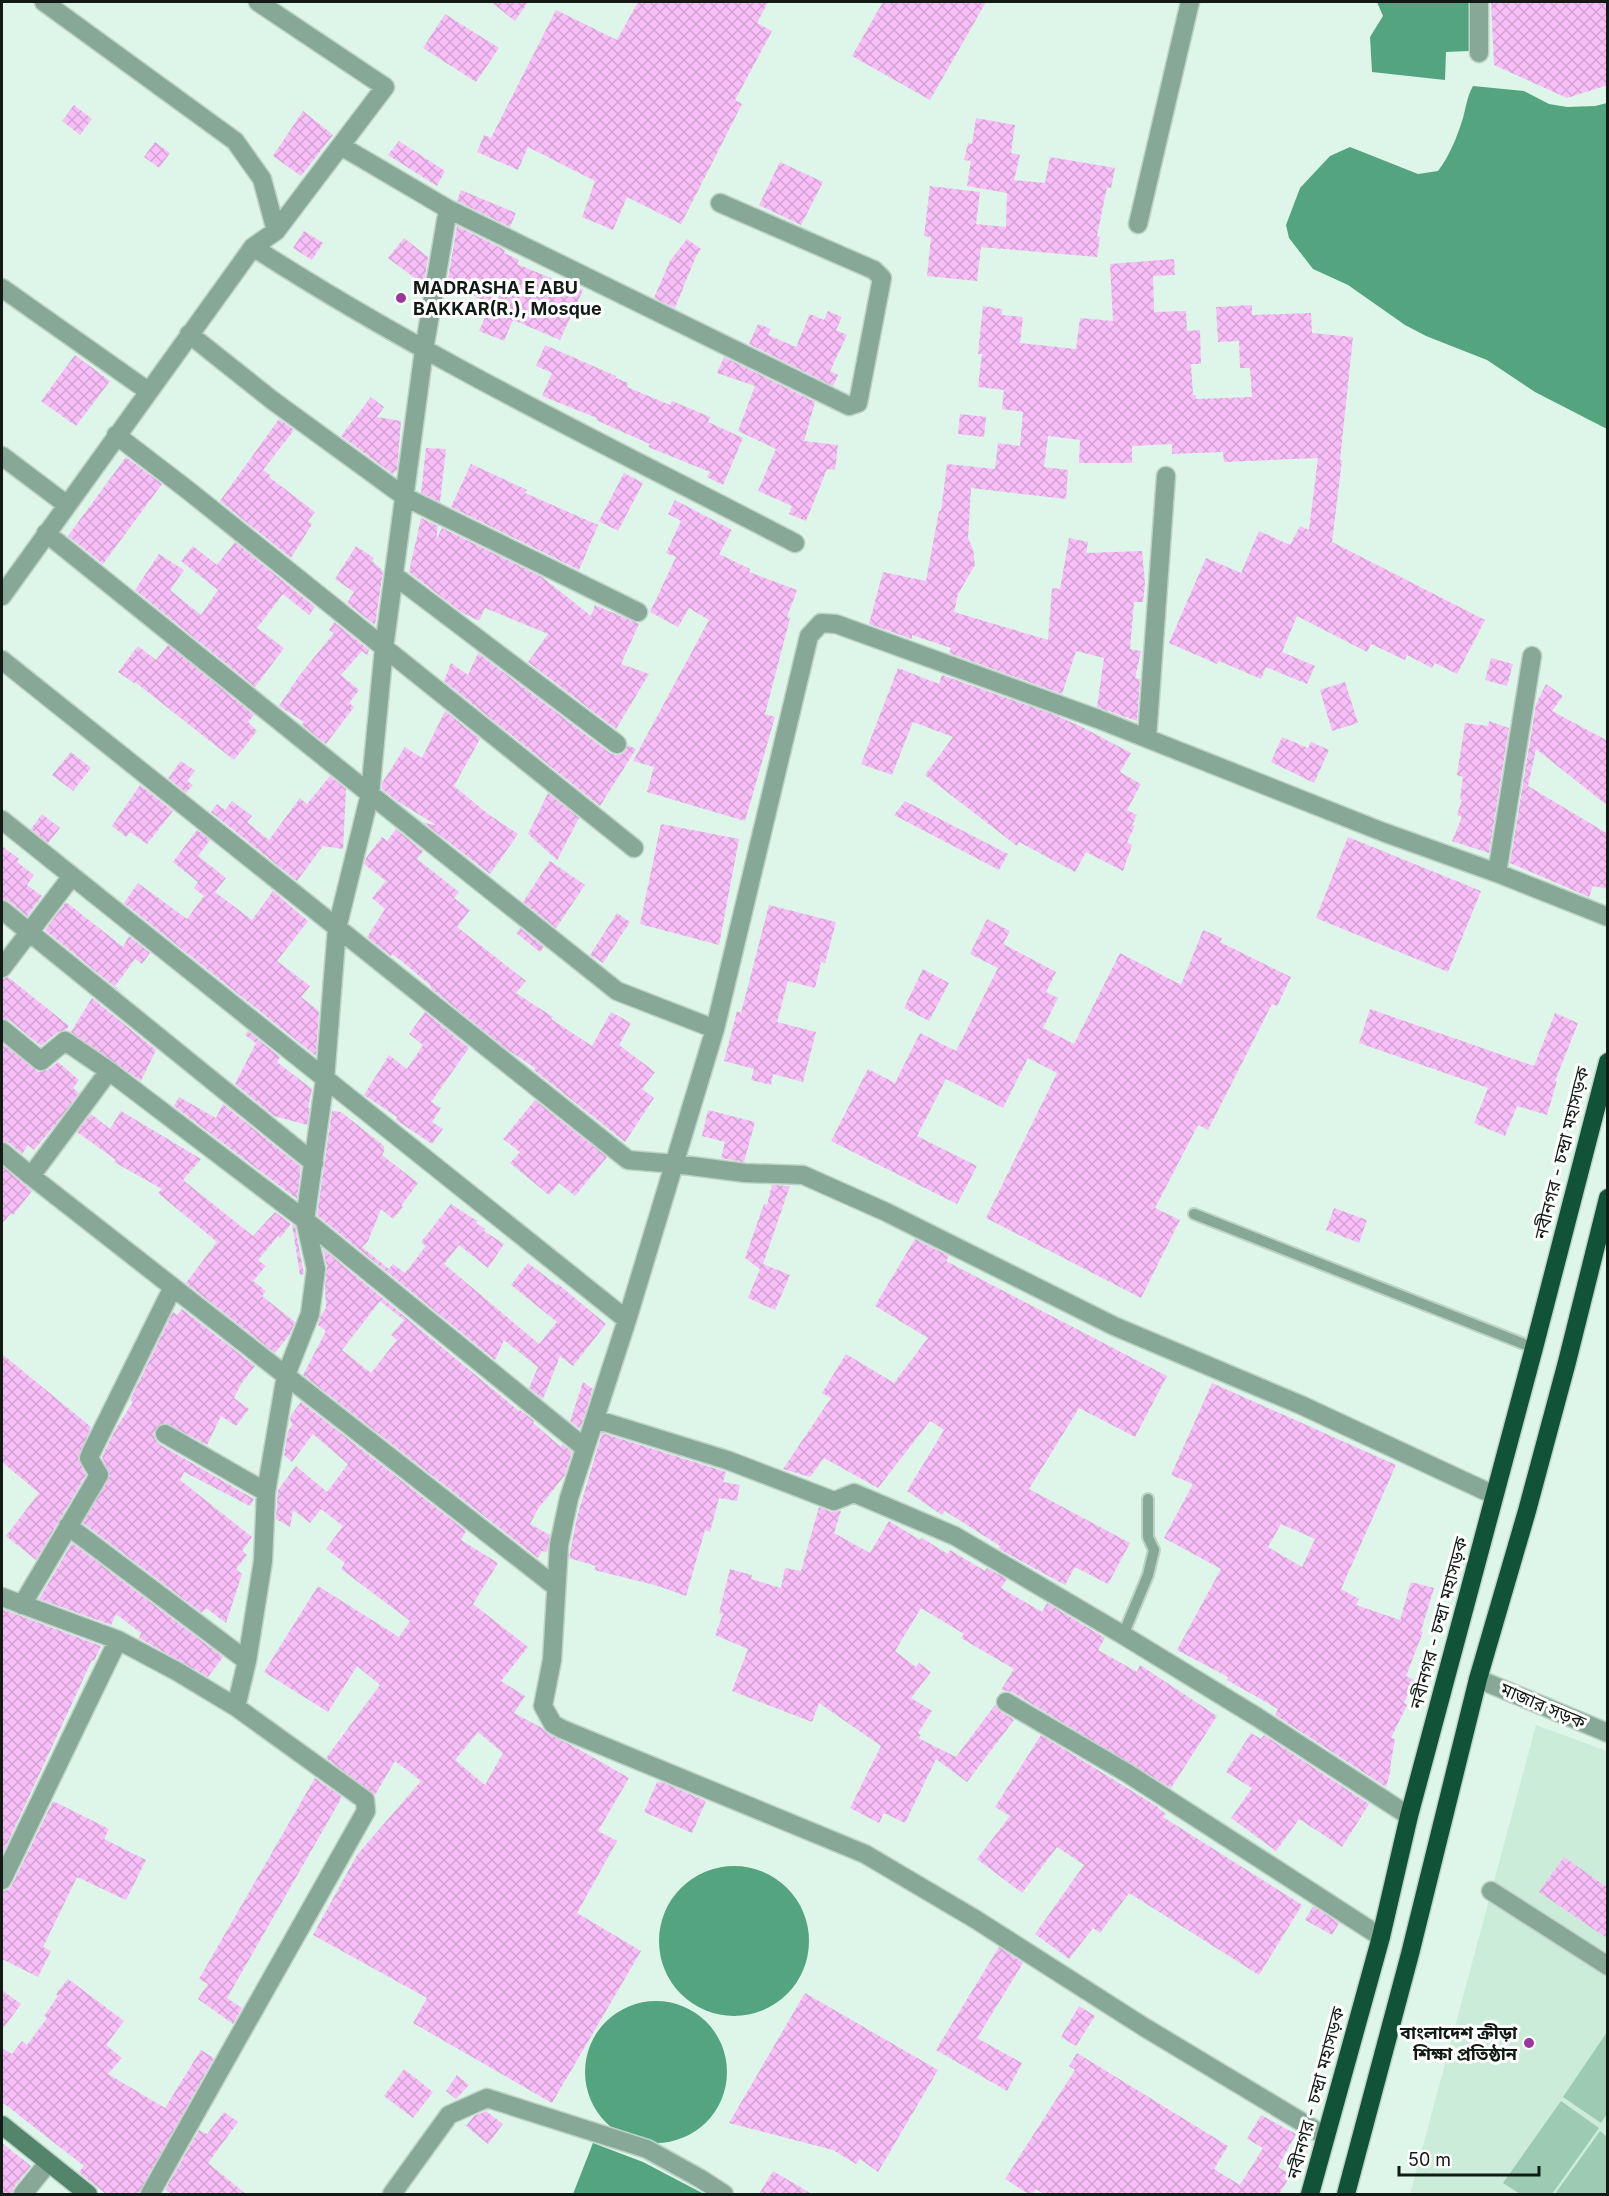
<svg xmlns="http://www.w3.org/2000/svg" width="1609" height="2196" font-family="Inter,'Noto Sans Bengali',sans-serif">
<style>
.built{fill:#ccecda}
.pitch{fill:#9ccbb2}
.water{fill:#54a57f}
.building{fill:url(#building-cross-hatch);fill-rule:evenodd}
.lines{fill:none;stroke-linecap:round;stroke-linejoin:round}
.lane-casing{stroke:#bdd3c7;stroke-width:14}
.street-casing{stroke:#bdd3c7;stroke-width:21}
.secondary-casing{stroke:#bdd3c7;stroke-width:21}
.highway-casing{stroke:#bdd3c7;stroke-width:21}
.lane{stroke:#87a896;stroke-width:10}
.street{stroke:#87a896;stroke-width:18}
.secondary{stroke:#53856b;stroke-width:18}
.highway{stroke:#115338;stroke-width:18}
.poi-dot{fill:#9a369c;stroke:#fff;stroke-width:2}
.labels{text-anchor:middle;stroke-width:6;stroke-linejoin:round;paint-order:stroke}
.poi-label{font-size:18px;font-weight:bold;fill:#111a15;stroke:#fff;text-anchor:start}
.street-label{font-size:18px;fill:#111a15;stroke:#fff}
</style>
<defs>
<pattern id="building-cross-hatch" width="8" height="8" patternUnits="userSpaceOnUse" patternTransform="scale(1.5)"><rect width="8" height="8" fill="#f8bef7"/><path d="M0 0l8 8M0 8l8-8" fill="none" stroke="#d4a3d3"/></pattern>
</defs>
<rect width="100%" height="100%" fill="#def6e9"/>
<path class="built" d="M1536 1725 1607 1751V2194H1410Z"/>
<path class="pitch" d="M1607 2032V2114L1601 2123 1563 2097Z
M1561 2101 1599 2128 1552 2194H1520L1503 2183Z
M1600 2131 1607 2137V2194H1555Z"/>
<path class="water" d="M1377 2H1470L1469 51 1446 52 1445 80 1372 72 1370 37 1383 16Z
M1473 86 1524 91 1549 104 1567 107 1595 106 1607 103V429L1535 392 1487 360 1426 336 1405 325 1348 285 1313 269 1289 238 1286 225 1300 188 1330 156 1350 147 1418 174 1438 171C1450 155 1457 137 1463 118 1466 107 1467 97 1473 86Z
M659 1941a75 75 0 1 1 150 0a75 75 0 1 1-150 0Z
M585 2072a71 71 0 1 1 142 0a71 71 0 1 1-142 0Z
M593 2143 643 2162 704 2194H573Z"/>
<path class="building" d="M491 2H528L515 21Z
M638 2H768L757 23 772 31 735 100 742 104 681 224 627 197 613 230 582 217 595 181 528 147 518 170 477 152 484 135 491 138 556 10 617 40Z
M883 2H986L930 100 852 56Z
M1491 2H1608V85L1567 98 1494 65Z
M445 14 499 48 476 82 423 48Z
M74 105 92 119 80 135 62 121Z
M303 111 333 135 301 176 273 156Z
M976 118 1015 125 1011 153 1020 155 1014 180 1045 183 1050 157 1115 168 1111 188 1107 187 1097 236 1100 237 1097 257 981 247 977 281 927 276 931 237 924 236 930 186 980 192 976 224 1006 227 1007 193 967 186 971 161 964 160 968 143 972 144Z
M399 141 445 171 437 186 388 155Z
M155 142 170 153 159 168 144 157Z
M780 162 823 182 801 225 759 205Z
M461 190 516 213 510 227 457 201Z
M457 226 505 250 504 253 519 260 517 264 558 281 559 278 583 290 560 340 513 320 504 341 479 331 491 304 470 294 475 284 448 279Z
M304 231 323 243 312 260 293 248Z
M404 238 428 257 424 285 388 258Z
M687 239 701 249 696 256 675 308 654 298 670 261Z
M1174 259 1175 275 1153 276 1154 312 1186 311 1187 331 1200 330 1201 364H1191L1193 395H1196V399L1252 397 1250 368H1240L1239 341 1218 342 1216 307 1252 305V315L1311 313 1312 333 1353 337 1340 460H1342L1332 542 1485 620 1457 674 1435 663 1432 668 1407 655 1405 660 1371 644 1367 652 1297 616 1282 652 1315 666 1307 684 1266 667 1261 679 1219 661 1217 664 1169 643 1206 558 1241 573 1259 531 1290 545 1300 526 1309 530 1318 458 1224 462 1223 452 1172 454V444L1132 446V463H1079L1080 440 1048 436 1044 467 1068 470 1066 499 971 488 968 538 973 549 975 565 958 594 954 612 1048 640 1052 588 1060 589 1069 538 1088 542 1086 553 1142 551 1145 584 1143 602H1134L1130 649 1141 651 1135 678 1140 679 1137 721 1097 707 1104 658 1076 651 1062 694 949 653 951 648 912 635V639L869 624 883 572 926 581 939 511H941L947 464 995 469 998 443 1020 446 1023 412 1002 409 1004 390 978 387 982 354H978L983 306 1002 309V315L1023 317 1020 343 1076 349 1080 318 1113 321 1110 264Z
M828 311 842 317 836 330 847 335 830 371 838 375 833 386 749 344 758 324 771 329 768 335 796 347 810 314 824 320Z
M545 345 616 376V378L628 383 627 387 670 405 672 401 710 417 708 422 743 438 723 485 707 477 710 472 648 447 650 444 618 430 596 420 597 418 542 396 552 373 536 366Z
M75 355 110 381 76 426 41 401Z
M724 357 815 402 804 441 838 445 835 470 827 469 806 521 789 514 792 506 758 491 776 449 738 431 755 386 717 373Z
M371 397 384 407 377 417 401 421 397 470 393 474 341 436Z
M960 414 986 417 984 437 958 434Z
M279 419 294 430 263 470 270 475 269 477 315 512 308 521 312 524 291 558 220 501Z
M426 448 446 449 440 502 421 493Z
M126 457 162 484 103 564 68 536Z
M471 464 527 490 525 493 598 525 579 570 451 507Z
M624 473 643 483 618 531 599 521Z
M675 500 732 530 719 554 750 569 749 572 797 590 787 617 790 618 765 714 775 717 745 821 647 792 654 767 633 761 709 620 689 608 678 627 650 612 676 557 666 553 681 521 668 514Z
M421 518 438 526 436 540 442 528 542 577 591 616 595 605 639 624 621 664 649 674 616 729 528 662 548 634 485 608 479 621 461 612 409 572Z
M235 542 315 607 309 615 283 594 257 628 284 648 255 687 135 590 159 554 184 570 170 590 201 615 218 590 181 561 193 546 217 565Z
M356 546 374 558 372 561 383 571 375 625 347 603 354 592 335 579Z
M334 622 369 650 367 655 362 651 341 675 359 690 349 703 354 707 326 744 302 725 304 722 279 706 299 676 334 633 329 630Z
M168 645 254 715 248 722 257 731 234 760 135 682 134 683 118 672 138 646 156 660Z
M478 653 610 753 616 755 622 754 626 750 628 745 636 749 600 806 444 681 451 663 468 675Z
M1491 658 1513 664 1507 686 1485 680Z
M898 668 939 684 942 675 1055 715 1082 727 1131 753 1120 772 1141 784 1127 810 1137 815 1132 825 1135 826 1127 842 1132 845 1123 871 1086 852 1075 872 1019 842 1017 846 925 775 953 737 913 722 892 775 861 764Z
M1345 682 1358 723 1332 731 1320 690Z
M1546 684 1563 696 1552 711 1608 741V806L1536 749 1528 786 1608 834V889L1593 886 1589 897 1510 863 1536 704Z
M445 711 480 739 454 786 488 814 518 834 490 874 424 823 436 825 397 801 382 789V783L405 747 422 758Z
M1489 721 1509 728 1489 853 1452 841 1462 817 1457 815 1462 800 1460 799 1463 777 1457 775 1465 723 1488 726Z
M1282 737 1308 748 1311 742 1329 750 1314 783 1271 762Z
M71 752 91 768 73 791 52 775Z
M181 761 195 771 187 781 193 785 186 793 168 778Z
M330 776 346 789 343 849 323 846 297 881 211 812 217 804 225 810 232 801 252 816 247 822 269 840 300 798 307 804Z
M140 785 173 811 147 844 130 832 126 837 112 826Z
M548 793 579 818 557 860 528 834Z
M905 801 1008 854 999 870 894 815Z
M42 814 60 828 48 843 31 829Z
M661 824 739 839 719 945 640 924Z
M396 829 423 851 417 859 459 892 454 898 470 910 457 927 526 981 516 993 553 1017 551 1019 592 1046 611 1012 631 1023 619 1045 655 1072 642 1089 654 1098 625 1142 534 1070 535 1068 505 1048 431 988V986L404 963 392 954 391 956 367 937 385 909 372 898 386 881 364 864 366 858 382 837 387 841Z
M197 830 210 840 198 856 226 878 215 892 252 920 273 891 308 921 277 961 310 986 301 997 319 1011 316 1056 124 903 138 883 187 919 204 896 194 888 198 882 173 862Z
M1348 837 1481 891 1448 972 1316 918Z
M2 846 19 859 17 862 34 875 27 885 42 896 27 916 9 901 2 899Z
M550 861 585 885 556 928 523 902Z
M66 902 123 947 129 936 150 953 142 964 135 959 115 986 126 996 45 930Z
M769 905 836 922 825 963 821 962 815 988 788 981 777 1022 816 1032 803 1082 773 1074 771 1085 751 1080 754 1069 724 1061 737 1011 741 1013Z
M617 913 630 922 603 963 590 955Z
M987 919 1010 931 1003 944 1056 972 1046 992 1058 998 1043 1028 1074 1044 1120 953 1181 985 1203 930 1222 938 1220 942 1291 977 1277 1006 1272 1004 1208 1130 1198 1125 1155 1208 1180 1220 1141 1298 986 1218 1057 1073 1028 1058 1003 1108 946 1079 917 1136 977 1166 957 1204 831 1141 868 1069 895 1083 920 1033 956 1051 998 968 970 954Z
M520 928 544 947 540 952 516 933Z
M923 969 949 983 929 1021 904 1008Z
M8 977 69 1026 66 1030 58 1032 41 1046 9 1020 2 1018V979Z
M92 998 156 1050 141 1081 71 1032Z
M1370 1009 1534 1066 1555 1013 1578 1023 1555 1081H1557L1547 1115 1517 1106 1505 1136 1474 1123 1488 1088 1359 1043Z
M425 1012 469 1048 431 1102 441 1108 432 1122 443 1129 432 1144 396 1120 397 1117 364 1095 389 1055 407 1069 423 1045 409 1034Z
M248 1031 280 1057 277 1062 312 1089 308 1108H310L307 1125 274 1116 235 1084 256 1043 245 1035Z
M2 1043 38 1072 48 1070 58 1062 79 1080 73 1088 79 1093 60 1119 34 1150 28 1145 22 1154 9 1143 2 1141Z
M179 1097 216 1118 223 1104 301 1167 297 1199 174 1106Z
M535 1100 607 1157 575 1196 559 1183 549 1195 510 1163 520 1152 503 1139Z
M708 1110 755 1122 744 1162 721 1158 725 1142 702 1136Z
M121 1111 201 1159 183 1180 253 1236 275 1212 291 1224 280 1238 278 1236 258 1260 266 1266 253 1281 266 1291 262 1296 295 1322 290 1334 275 1353 186 1283 217 1242 158 1193 162 1189 114 1162 116 1160 77 1132 91 1114 110 1129Z
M332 1111 341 1112 384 1146V1151L382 1155 418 1183 401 1206 403 1207 393 1219 381 1209 368 1241 362 1247 389 1269 393 1264 405 1273 426 1246 421 1242 451 1204 477 1221 476 1223 485 1229 484 1231 504 1244 488 1268 459 1245 444 1264 539 1344 557 1322 511 1285 528 1263 557 1285 558 1284 606 1324 573 1366 560 1356 543 1399 529 1388 538 1367 504 1340 495 1360 317 1215Z
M2 1166 32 1191 13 1215 11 1213 2 1224Z
M772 1185 790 1186 763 1264 790 1275 775 1310 748 1298 760 1269 745 1258 764 1204 767 1205Z
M1334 1208 1367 1220 1359 1243 1326 1230Z
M292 1224 295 1226 304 1274 300 1275Z
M915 1239 949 1256 946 1261 1167 1376 1135 1437 1079 1408 1029 1489 1130 1543 1108 1584 1075 1567 1065 1585 999 1549 1000 1546 945 1511 942 1515 907 1491 944 1430 930 1421 878 1488 824 1458 810 1477 783 1469 831 1398 822 1393 846 1354 894 1383 928 1338 875 1306Z
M323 1249 519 1411 520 1410 534 1421 533 1423 561 1447 562 1444 572 1452 565 1475 538 1509 530 1524 550 1535 547 1552 542 1551 538 1558 303 1375 326 1331 318 1325 321 1315 326 1308 325 1288 327 1267ZM380 1301 404 1320 391 1335 397 1340 371 1373 342 1350Z
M182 1309 255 1366 241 1384 234 1398 249 1409 236 1426 221 1416 207 1445 166 1423 159 1425 154 1433 155 1439 159 1444 254 1499 250 1506 184 1472 180 1480 252 1537 242 1551 247 1555 236 1569 242 1574 226 1623 206 1608 202 1613 83 1523 110 1476 102 1457 115 1430 133 1402 130 1400 173 1312 177 1315Z
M2 1354 91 1427 78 1458 86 1475 36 1560 6 1536 39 1493 2 1462Z
M583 1382 593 1389 580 1429 570 1421Z
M1212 1383 1396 1465 1341 1589 1359 1599 1356 1605 1400 1620 1411 1582 1434 1588 1421 1631 1423 1632 1406 1676 1414 1680 1404 1703 1407 1705 1391 1738 1395 1739 1390 1768 1391 1769 1386 1787 1275 1715 1278 1709 1227 1680 1228 1677 1177 1650 1221 1569 1164 1538 1193 1484 1171 1475ZM1281 1524 1315 1539 1302 1567 1268 1547Z
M301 1402 466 1531 461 1540 498 1563 473 1604 528 1647 501 1681 525 1696 514 1713 542 1728 548 1734 573 1746 629 1778 598 1831 617 1841 577 1913 641 1951 552 2103 413 2023 427 1998 313 1935 357 1855 421 1781 395 1761 375 1795 326 1758 380 1685 357 1666 328 1712 264 1672 318 1586 399 1637 410 1621 341 1569 345 1563 326 1549 343 1526 321 1509 310 1523 293 1510 290 1527 276 1519 278 1490 296 1466 327 1492 348 1464 313 1434 292 1462 284 1455 288 1431 293 1424 290 1421 291 1415ZM478 1732 503 1753 485 1785 455 1760Z
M602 1433 723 1471 726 1472 723 1482 740 1485 737 1501 719 1498 710 1532 705 1530 686 1596 655 1585 594 1570 596 1566 569 1558 577 1517Z
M819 1507 831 1512 841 1511 834 1533 870 1553 889 1521 920 1540 922 1538 948 1554 950 1550 985 1571 987 1568 1007 1579 1001 1588 1042 1612 1047 1603 1105 1638 1098 1650 1137 1672 1140 1665 1217 1716 1171 1788 1012 1692 1001 1690 1014 1669 961 1638 964 1634 921 1608 895 1651 916 1667 919 1663 931 1672 911 1698 932 1711 918 1733 921 1735 918 1738 956 1757 995 1705 1000 1711 1014 1720 967 1782 936 1759 905 1823 884 1813 879 1823 850 1808 881 1746 819 1703 812 1722 732 1691 748 1649 715 1635 723 1614 719 1613 730 1569 752 1575 751 1579 781 1588 785 1568 801 1571Z
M72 1543 223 1657 208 1677 139 1638 141 1633 116 1614 111 1625 39 1599Z
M2 1609 101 1646 94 1661 92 1660 2 1855Z
M1251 1733 1261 1739 1264 1735 1369 1804 1342 1847 1299 1819 1276 1851 1231 1818 1252 1788 1226 1772Z
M1041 1735 1158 1807V1808L1166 1814 1163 1817 1302 1905 1259 1975 1129 1893 1100 1933 1093 1928 1069 1959 1035 1934 1084 1865 1057 1847 1022 1893 977 1859 1010 1816 995 1807Z
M315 1778 342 1797 227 1998 242 2008 233 2024 198 1999 208 1984 199 1979Z
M657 1782H662L706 1801 692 1833 644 1812Z
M53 1801 109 1829 104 1839 146 1860 126 1900 77 1877 43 1947 51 1951 38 1977 2 1959V1891L8 1890 12 1885Z
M1564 1857 1608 1888V1939L1539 1892Z
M1313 1906 1339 1923 1332 1935 1305 1920Z
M999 1947 1023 1963 977 2038 1022 2063 1007 2091 936 2050Z
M68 1979 124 2021 106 2045 122 2058 108 2074 165 2108 201 2050 214 2058 138 2194H106L79 2172 84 2166 2 2102V2048L12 2054 22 2041 27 2045 47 2018 44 2016 58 1996 56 1994Z
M2 1990 21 2004 2 2030Z
M805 1993 938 2070 878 2172 860 2159 856 2164 833 2150 729 2123Z
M1079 2006 1095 2016 1076 2046 1061 2037Z
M1077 2053 1228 2146 1214 2169 1240 2185 1263 2148 1247 2139 1261 2115 1296 2134 1278 2167 1291 2175 1279 2194H1044L1036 2189 1032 2194H1029L1005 2179 1075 2070 1069 2066Z
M404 2069 433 2092 413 2118 384 2096Z
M457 2075 469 2085 456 2099 446 2091Z
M486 2111 503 2124 488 2144 466 2126 474 2116Z
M224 2112 238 2122 208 2163 246 2194H172L165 2190 199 2130 207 2134Z
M2 2143 31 2166 14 2187 12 2194H2Z
M773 2171 812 2194H759Z"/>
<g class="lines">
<g class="lane-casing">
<path id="lane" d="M1194 1214 1534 1348
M1123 1635 1148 1575 1154 1550 1148 1537V1499"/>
</g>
<g class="street-casing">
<path id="street" d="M44 2 235 141 262 179 276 231
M1479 53V2
M341 146 448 209 424 350 384 648 370 794 337 928 325 1079 305 1220 585 1448
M448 209 849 406 858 403 882 278 874 270 720 203
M1138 224 1190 2
M253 247C426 359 613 448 795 543
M2 288 148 391
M189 334 272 400 405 497 638 612
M116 435 189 491 634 848
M2 456 67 505
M46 533 370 794 617 991 715 1029
M395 576 617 744
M2 596 253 247 276 231 385 87 258 2
M2 660 628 1160 676 1164 745 1173 803 1175 886 1212 1114 1326 1301 1405 1494 1495
M1147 738 1166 476
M2 820 627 1320
M1497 873 1532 656
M2 910 314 1163
M2 968 72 876
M2 1029 41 1061 65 1041 109 1071
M2 1152 31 1176 109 1071 305 1220 316 1269 310 1314 286 1375 266 1492 263 1561 247 1661 236 1707 178 1672 118 1640 2 1880
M31 1176 556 1587
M595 1419 727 1460 834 1501 854 1493 955 1536 1123 1635 1257 1717 1409 1816
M165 1434 266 1492
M68 1526 247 1661
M2 1597 118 1640
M22 1605 99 1475 89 1458 91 1453 173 1287
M1478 1679 1608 1733
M1006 1702 1127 1773 1381 1937
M1491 1891 1608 1966
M1325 2136 1144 2027 975 1919 865 1854 562 1729 553 1724 543 1706 552 1660 559 1545 569 1498 627 1320 715 1029 809 636 821 623 836 624 1098 719 1383 832 1497 873 1608 917
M23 2194 48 2163
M150 2194 366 1811 365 1800 236 1707
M392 2194 449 2115 487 2098 647 2149 701 2179 724 2194"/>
</g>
<g class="secondary-casing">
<path id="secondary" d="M2 2125 88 2194"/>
</g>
<g class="highway-casing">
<path id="highway" d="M1310 2194 1381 1937 1409 1816 1534 1348 1608 1062
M1346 2194 1410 1954 1478 1679 1527 1511 1567 1362 1608 1198"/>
</g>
<use href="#lane" class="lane"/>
<use href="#street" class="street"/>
<use href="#secondary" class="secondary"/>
<use href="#highway" class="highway"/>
</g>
<g class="poi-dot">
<circle cx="401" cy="298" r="6"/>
<circle cx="1529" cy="2043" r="6"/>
</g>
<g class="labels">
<g class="poi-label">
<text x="413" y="294">MADRASHA E ABU<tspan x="413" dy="21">BAKKAR(R.), Mosque</tspan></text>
<text x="1517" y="2039" text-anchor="end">বাংলাদেশ ক্রীড়া<tspan x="1517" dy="21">শিক্ষা প্রতিষ্ঠান</tspan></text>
</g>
<g class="street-label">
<text transform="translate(1562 1153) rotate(-76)" y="6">নবীনগর - চন্দ্রা মহাসড়ক</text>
<text transform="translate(1439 1623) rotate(-75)" y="6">নবীনগর - চন্দ্রা মহাসড়ক</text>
<text transform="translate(1543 1706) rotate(23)" y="6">মাজার সড়ক</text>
<text transform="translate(1316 2093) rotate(-75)" y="6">নবীনগর - চন্দ্রা মহাসড়ক</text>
</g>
</g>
<rect width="1609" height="2196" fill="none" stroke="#111a15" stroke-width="6"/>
<path d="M1399 2166v9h140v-9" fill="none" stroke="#111a15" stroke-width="3"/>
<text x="1408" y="2166" font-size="18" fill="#111a15" stroke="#ffffff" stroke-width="4.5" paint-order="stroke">50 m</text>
</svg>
